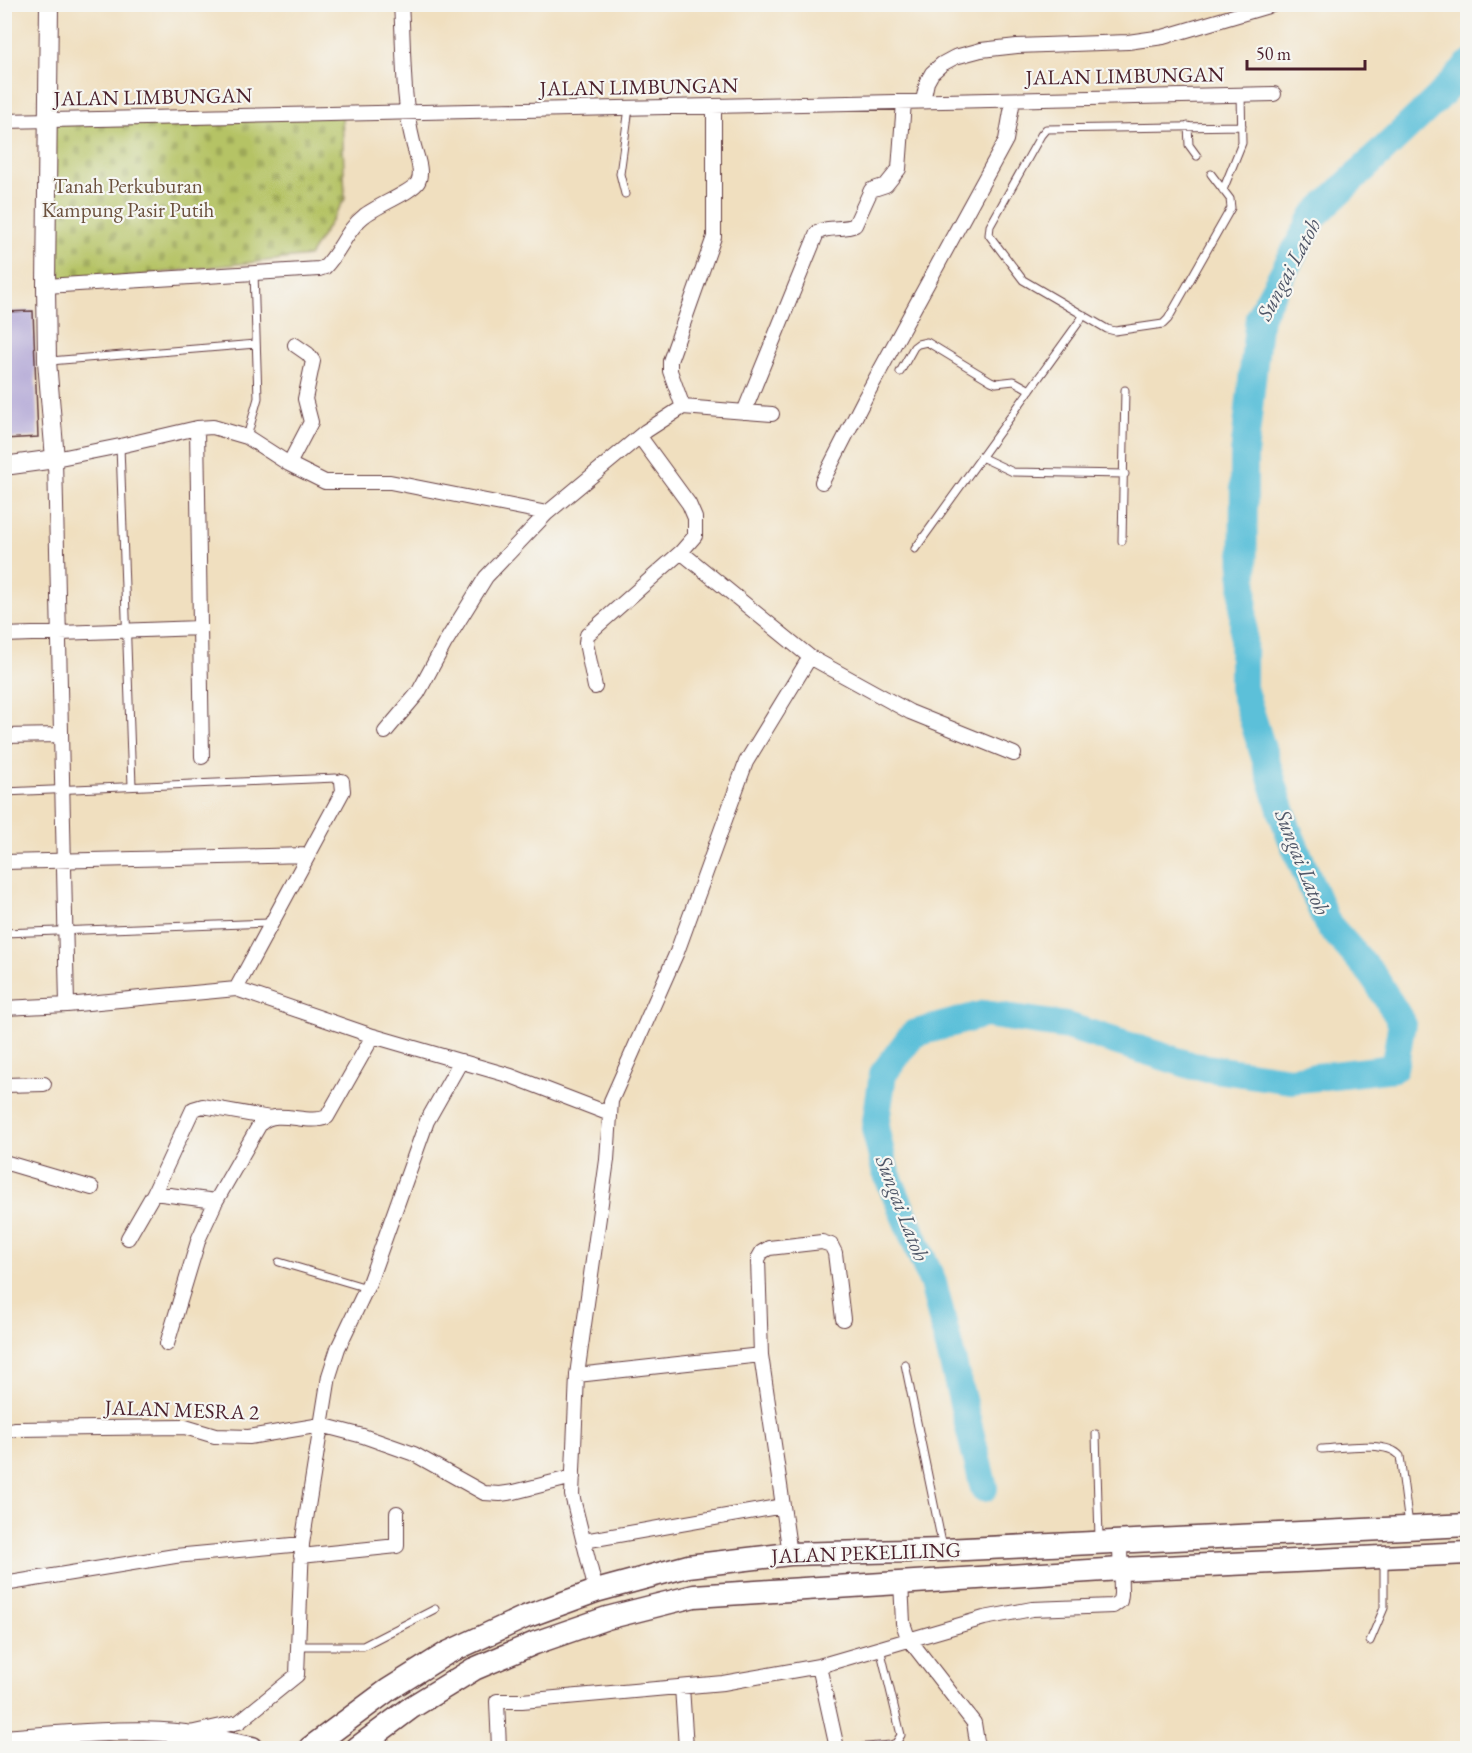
<svg xmlns="http://www.w3.org/2000/svg" width="1472" height="1753" font-family="'EB Garamond',serif">
<style>
.cemetery{fill:url(#cemetery-stones);stroke:#807148;stroke-width:1.5}
.lines{fill:none;stroke-linecap:round;stroke-linejoin:round}
.river{stroke:#5cc0d9;stroke-width:28}
.building{fill:#aea3d4}
.service-casing{stroke:#633c41;stroke-width:9}
.minor-casing{stroke:#633c41;stroke-width:16}
.tertiary-casing{stroke:#633c41;stroke-width:20}
.primary-casing{stroke:#633c41;stroke-width:25}
.service{stroke:#fff;stroke-width:7}
.minor{stroke:#fff;stroke-width:14}
.tertiary{stroke:#fff;stroke-width:18}
.primary{stroke:#fff;stroke-width:22}
.labels{text-anchor:middle;stroke-width:4.5;stroke-linejoin:round;paint-order:stroke}
.street-label{font-size:21px;fill:#4a1f2b;stroke:#f6f6f2}
.park-label{font-size:21px;fill:#6a503c;stroke:#f6f6f2}
.water-label{font-size:22px;font-style:italic;fill:#505768;stroke:#f6f6f2}
</style>
<defs>
<pattern id="cemetery-stones" width="16" height="16" patternUnits="userSpaceOnUse" patternTransform="scale(1.5)"><rect width="16" height="16" fill="#b5c365"/><path d="M2 7V4a2 2 0 0 1 4 0v3zM10 15v-3a2 2 0 0 1 4 0v3z" fill="#9da758"/></pattern>
</defs>
<rect width="100%" height="100%" fill="#f6f6f2"/>
<filter id="ink" filterUnits="userSpaceOnUse"><feTurbulence type="fractalNoise" baseFrequency=".0167" numOctaves="2"/><feDisplacementMap in="SourceGraphic" scale="12" xChannelSelector="R" yChannelSelector="G"/><feConvolveMatrix kernelMatrix="1 2 1 2 8 2 1 2 1" color-interpolation-filters="sRGB"/></filter>
<filter id="wash" filterUnits="userSpaceOnUse"><feTurbulence type="fractalNoise" baseFrequency=".008" numOctaves="4" result="noise"/><feDisplacementMap in="SourceGraphic" scale="24" xChannelSelector="R" yChannelSelector="G"/><feGaussianBlur stdDeviation="1.35" result="paint"/><feColorMatrix in="noise" values="0 0 0 0 0 0 0 0 0 0 0 0 0 0 0 0 0 1.4 0 .05"/><feComposite in="paint" operator="in"/></filter>
<g filter="url(#wash)">
<rect width="100%" height="100%" fill="#f0dfbf"/>
<path class="cemetery" d="M342 114 345 199 309 256 46 286 47 121Z"/>
<g class="lines">
<path class="river" d="M984 1488 933 1283 885 1170 875 1128 883 1074 913 1034 985 1014 1067 1026 1193 1066 1290 1080 1394 1068 1402 1023 1373 975 1327 923 1287 828 1243 688 1244 454 1259 317 1314 216 1438 98 1468 65"/>
</g>
<g id="blocks">
<path class="building" d="M33 311 38 437 4 439V312Z"/>
</g>
</g>
<g filter="url(#ink)">
<use href="#blocks" fill-opacity="0" stroke="#633c41" stroke-width="1.5"/>
<g class="lines">
<g class="service-casing">
<path id="service" d="M1188 126 1189 145 1197 156
M1211 174 1230 199 1231 208 1168 319 1163 324 1115 331 1107 329 1023 280 989 235 990 226 1041 135 1046 129 1242 126
M1223 190 1242 143 1241 94
M625 194 620 174 629 108
M50 361 256 344
M900 372 914 347 918 344 927 342 991 381 996 383 1014 381 1030 390
M247 437 258 398 254 272
M120 446 132 786
M981 457 1013 472 1125 474
M1122 541 1125 390
M915 549 1084 315
M4 792 336 778 342 781
M4 933 270 923
M279 1262 367 1288
M905 1364 943 1548
M1096 1434 1099 1538
M1467 1443H1468
M1321 1449C1341 1448 1387 1440 1400 1456L1409 1525
M1370 1641 1384 1608V1560
M298 1646H363L435 1609
M854 1748 891 1745 896 1743 901 1735 880 1648"/>
</g>
<g class="minor-casing">
<path id="minor" d="M923 101 927 82 932 73 942 64 955 57 981 50 1017 46 1128 42 1163 37 1275 4
M4 121 1274 94
M46 286 319 269 325 267C340 252 347 229 364 216 376 206 412 192 418 182 424 171 415 153 413 142 402 98 404 50 401 4
M683 407 670 371V361L714 237V106
M744 412 817 233C828 225 843 231 855 225L871 190 886 185 899 169 904 102
M197 428 202 757
M640 437 689 504 695 518V536L681 552 810 657 910 712 1014 754
M289 464 311 422 305 399 313 361 308 354 295 345
M822 482 866 396 1006 140 1013 100
M4 635 200 628
M595 687 586 643 587 635 681 552
M385 732 418 693 445 643 486 577 547 513 646 431 683 407 772 414
M4 736 61 735
M4 862 307 855
M236 989 343 791 342 781
M67 1005 55 459 120 446 197 428 213 427 247 437 289 464 325 482H390L547 513
M4 1008 67 1005 236 989 373 1036 511 1076 610 1114
M4 1085 44 1084
M4 1162 92 1188
M154 1193 193 1109 203 1106 270 1118
M128 1238 154 1193 216 1201
M167 1344 199 1238 216 1201 260 1124C277 1107 306 1126 327 1117L373 1036
M577 1375 761 1355
M4 1431 16 1429 185 1427 215 1436 249 1437 321 1425 363 1436 414 1454 484 1493 500 1494 514 1492 573 1477
M584 1541 783 1506
M790 1554 761 1355 758 1259 762 1252 769 1248 822 1242 831 1245 835 1253 843 1319
M301 1556 397 1546V1513
M901 1582 903 1623 908 1638 974 1723 978 1748
M4 1584 175 1556 302 1544
M596 1591 572 1495 577 1375 607 1160 611 1101 677 952 746 762 810 657
M819 1666 837 1748
M682 1687 686 1748
M190 1733 239 1722 297 1675 302 1544 329 1376 338 1348 369 1283 427 1121 461 1061
M499 1748 497 1701H522L723 1683 819 1666 984 1618 1032 1609 1113 1606 1120 1601 1121 1594 1120 1543"/>
</g>
<g class="tertiary-casing">
<path id="tertiary" d="M4 466 55 459 47 361 46 286 49 4
M4 1739C58 1736 188 1719 231 1748"/>
</g>
<g class="primary-casing">
<path id="primary" d="M221 1742 252 1748
M310 1748 388 1690 447 1653 525 1617 596 1591 688 1566 790 1554 944 1550 1468 1525
M357 1748 412 1707 474 1669 535 1643 607 1618 694 1596 1121 1569 1468 1553"/>
</g>
<use href="#service" class="service"/>
<use href="#minor" class="minor"/>
<use href="#tertiary" class="tertiary"/>
<use href="#primary" class="primary"/>
</g>
</g>
<g class="labels">
<g class="street-label">
<text transform="translate(1125 76) rotate(-1)" y="7">JALAN LIMBUNGAN</text>
<text transform="translate(639 87) rotate(-1)" y="7">JALAN LIMBUNGAN</text>
<text transform="translate(153 97) rotate(-1)" y="7">JALAN LIMBUNGAN</text>
<text transform="translate(182 1410) rotate(2)" y="7">JALAN MESRA 2</text>
<text transform="translate(866 1553) rotate(-2)" y="7">JALAN PEKELILING</text>
</g>
<g class="park-label">
<text x="128" y="193">Tanah Perkuburan<tspan x="128" dy="24">Kampung Pasir Putih</tspan></text>
</g>
<g class="water-label">
<text transform="translate(1288 269) rotate(-62)" y="8">Sungai Latoh</text>
<text transform="translate(1303 862) rotate(68)" y="8">Sungai Latoh</text>
<text transform="translate(903 1208) rotate(69)" y="8">Sungai Latoh</text>
</g>
</g>
<rect width="1472" height="1753" fill="none" stroke="#f6f6f2" stroke-width="24"/>
<path d="M1247 60v9h118v-9" fill="none" stroke="#4a1f2b" stroke-width="3"/>
<text x="1256" y="60" font-size="18" fill="#4a1f2b" stroke="#f6f6f2" stroke-width="4.5" paint-order="stroke">50 m</text>
</svg>
